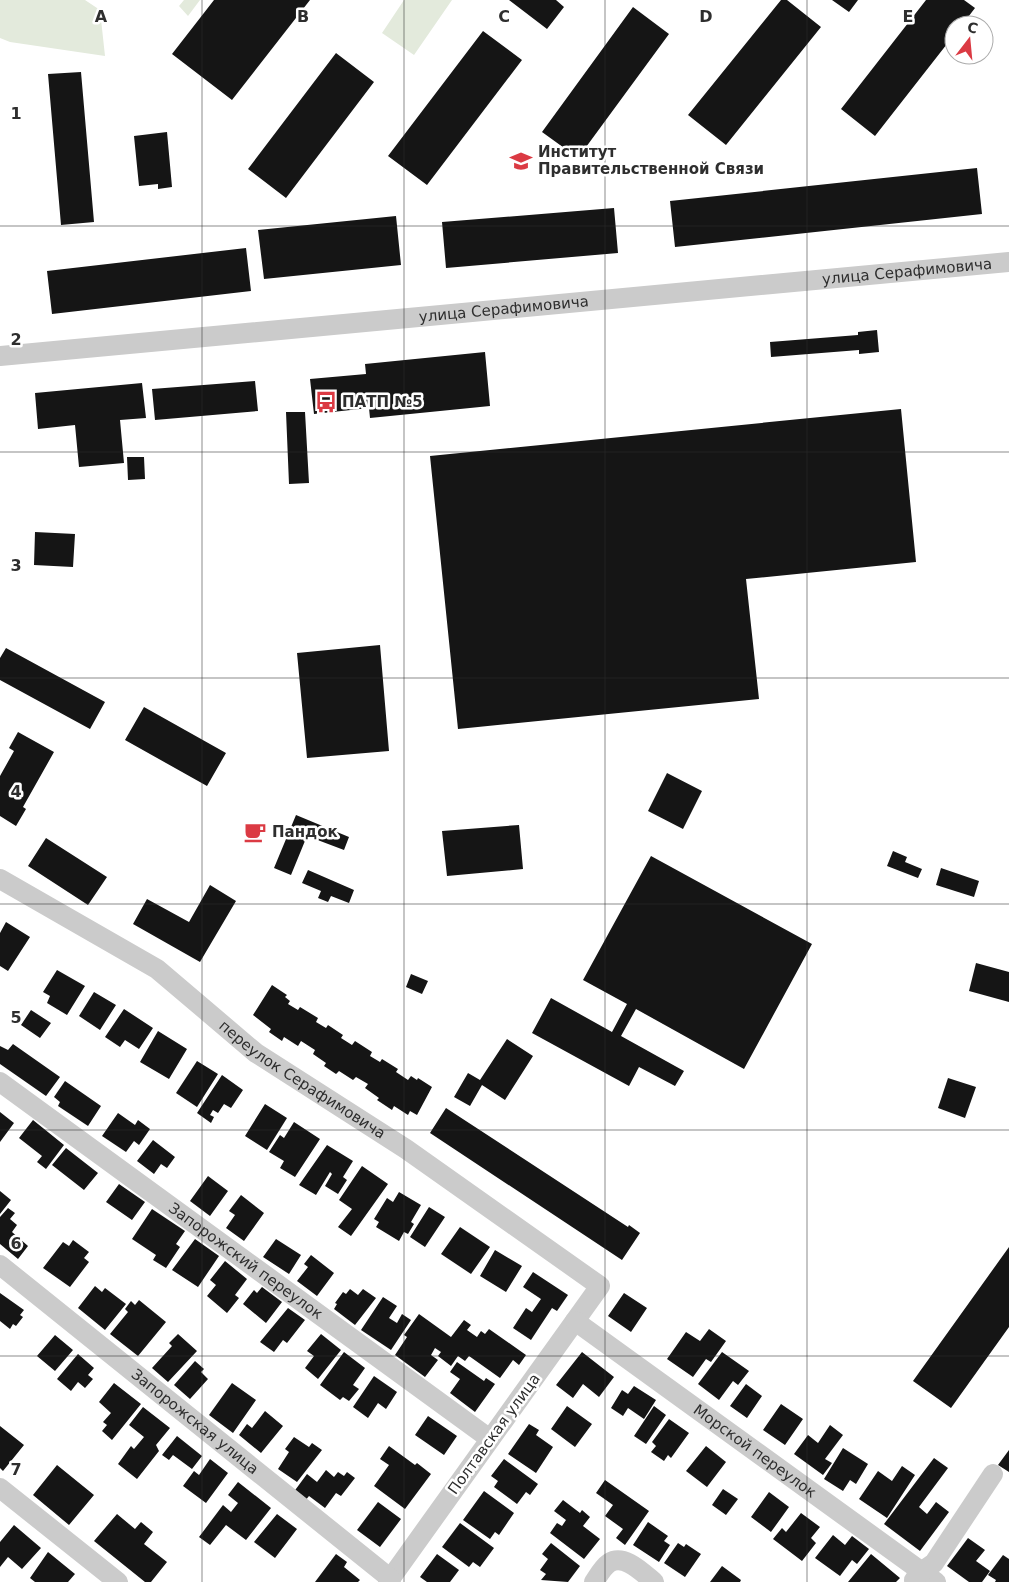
<svg xmlns="http://www.w3.org/2000/svg" width="1009" height="1582" font-family="'DejaVu Sans',sans-serif">
<style>
.green{fill:#e3eadc}
.building{fill:#151515}
.lines{fill:none;stroke-linecap:round;stroke-linejoin:round}
.minor{stroke:#cbcbcb;stroke-width:20}
.grid{fill:none;stroke:#2e2e2e;stroke-width:1;stroke-opacity:0.55}
.labels{text-anchor:middle;stroke-width:5;stroke-linejoin:round;paint-order:stroke}
.poi-label{font-size:15px;font-weight:bold;fill:#2e2e2e;stroke:#fff;text-anchor:start}
.street-label{font-size:15px;fill:#2e2e2e;stroke:#fff}
.grid-label{font-size:16px;text-anchor:middle;font-weight:bold;fill:#2e2e2e;stroke:#fff;stroke-width:5;stroke-linejoin:round;paint-order:stroke}
</style>
<rect width="100%" height="100%" fill="#fff"/>
<path class="green" d="M0 0H85L100 10 105 56 10 42 0 38Z
M184 0H200L188 16 179 6Z
M404 0H452L414 55 382 33Z"/>
<path class="building" d="M214 0H310L232 100 172 54Z
M509 0H556L564 7 547 29Z
M781 0H787L821 27 726 145 688 115Z
M832 0H858L849 12Z
M926 0H964L975 8 962 25H954V35L875 136 841 109Z
M633 7 669 34 578 158 542 132Z
M483 31 522 60 427 185 388 156Z
M336 53 374 82 286 198 248 169Z
M81 72 94 222 61 225 48 74Z
M167 132 172 187 158 189V184L139 186 134 136Z
M977 168 982 214 675 247 670 201Z
M614 208 618 253 446 268 442 222Z
M396 216 401 265 264 279 258 230Z
M246 248 251 291 52 314 47 271Z
M877 330 879 352 859 354V350L771 357 770 342 858 335V332Z
M485 352 490 406 370 418 369 408 314 414 310 379 366 374 365 364Z
M255 381 258 411 155 420 152 389Z
M142 383 146 418 120 420 124 463 79 467 75 425 38 429 35 393Z
M901 409 916 562 746 579 759 699 458 729 430 456Z
M286 412H305L309 483 289 484Z
M127 457H144L145 479 128 480Z
M35 532 75 534 73 567 34 565Z
M380 645 389 751 307 758 297 653Z
M6 648 105 702 90 729 0 680V658Z
M144 707 226 753 207 786 125 740Z
M18 732 54 752 23 807 26 809 16 826 0 816V776L14 751 9 748Z
M667 773 702 791 683 829 648 811Z
M296 815 349 837 344 850 307 836 291 875 274 868Z
M519 825 523 869 447 876 442 831Z
M46 838 107 877 88 905 28 866Z
M893 851 907 857 905 862 922 869 918 878 887 866Z
M651 856 812 944 744 1069 636 1009 621 1036 684 1071 675 1086 639 1067 629 1086 532 1033 551 998 612 1032 627 1004 583 980Z
M941 868 979 881 974 897 936 885Z
M308 870 354 890 349 903 331 896 328 902 318 898 321 891 302 883Z
M210 885 236 901 200 962 133 924 147 899 189 922Z
M6 922 30 937 8 971 0 966V933Z
M976 963 1009 972V1002L969 991Z
M57 970 85 986 67 1015 47 1003 50 996 43 992Z
M411 974 428 981 422 994 406 987Z
M272 985 287 995 285 997 290 1001 288 1004 298 1010 300 1007 318 1018 316 1022 326 1028 328 1025 343 1035 341 1038 352 1045 355 1041 372 1052 370 1056 380 1062 382 1059 398 1069 396 1072 408 1080 411 1076 417 1080 418 1078 432 1087 417 1115 410 1111 408 1115 394 1106 392 1110 377 1100 379 1098 365 1088 368 1084 356 1077 353 1080 339 1071 336 1074 324 1066 326 1063 313 1054 315 1050 301 1041 298 1046 284 1037 282 1041 269 1032 271 1029 253 1015Z
M94 992 116 1005 100 1030 79 1016Z
M124 1009 153 1028 139 1049 125 1040 120 1047 105 1037Z
M31 1010 51 1023 40 1038 21 1025Z
M158 1031 187 1049 169 1079 140 1062Z
M507 1039 533 1056 505 1100 482 1085 470 1106 454 1097 468 1073 480 1080Z
M13 1044 60 1077 46 1096 0 1064V1046L8 1050Z
M197 1061 218 1074 197 1107 176 1093Z
M222 1075 243 1090 231 1108 224 1104 218 1113 213 1110 210 1115 214 1117 211 1123 197 1113Z
M948 1078 976 1087 965 1118 938 1108Z
M65 1081 101 1106 88 1126 58 1106 60 1102 54 1097Z
M265 1104 287 1118 267 1150 245 1136Z
M446 1108 628 1227 629 1225 640 1233 622 1260 430 1133Z
M0 1112 14 1123 0 1142Z
M118 1113 135 1125 138 1120 150 1129 139 1145 134 1141 126 1152 102 1136Z
M33 1120 64 1145 46 1169 37 1162 42 1156 19 1138Z
M294 1122 320 1139 295 1177 280 1168 284 1161 269 1152 280 1135 284 1138Z
M153 1140 175 1157 167 1168 161 1164 154 1174 137 1161Z
M327 1145 353 1161 343 1177 347 1180 338 1194 325 1186 332 1174 330 1172 316 1195 299 1185Z
M66 1148 98 1173 84 1190 52 1165Z
M362 1166 388 1184 351 1236 338 1227 352 1209 339 1200Z
M208 1176 228 1191 210 1216 190 1201Z
M119 1184 145 1202 132 1220 106 1202Z
M0 1191 11 1200 0 1214Z
M399 1192 421 1205 411 1222 414 1224 408 1234 404 1232 399 1241 376 1227 379 1222 374 1219 387 1198 393 1202Z
M241 1195 264 1213 244 1241 226 1228 235 1215 229 1211Z
M429 1207 445 1217 425 1247 410 1237Z
M8 1208 15 1213 10 1219 17 1225 12 1232 28 1246 18 1259 0 1244V1217Z
M152 1209 185 1231 176 1244 180 1247 166 1268 153 1260 156 1255 132 1239Z
M460 1227 490 1247 471 1274 441 1254Z
M195 1239 219 1256 198 1287 172 1270Z
M276 1239 301 1255 289 1274 263 1257Z
M73 1240 89 1252 84 1258 89 1262 70 1287 43 1268 63 1242 69 1246Z
M1009 1247V1327L951 1408 913 1381Z
M495 1250 522 1266 506 1292 480 1276Z
M311 1255 334 1273 317 1296 297 1281 308 1267 304 1264Z
M225 1261 247 1279 235 1295 239 1298 227 1313 207 1296 216 1285 210 1280Z
M533 1272 568 1295 557 1311 552 1308 531 1340 513 1328 526 1308 532 1312 541 1299 523 1287Z
M95 1286 102 1292 105 1288 126 1304 105 1330 78 1308Z
M262 1287 282 1302 266 1323 243 1304 254 1290 257 1293Z
M350 1289 358 1295 363 1289 376 1298 355 1325 334 1309 337 1304 335 1303 343 1292 346 1294Z
M0 1293 24 1310 20 1315 23 1317 16 1326 13 1324 10 1329 0 1321Z
M624 1293 647 1308 631 1332 608 1316Z
M383 1297 397 1306 389 1318 397 1323 402 1314 411 1320 391 1350 361 1330Z
M139 1300 166 1322 138 1356 110 1334 128 1312 125 1309 131 1301 135 1305Z
M288 1308 305 1320 287 1343 283 1340 274 1352 260 1342Z
M419 1314 451 1337 464 1320 471 1325 467 1330 477 1337 481 1331 485 1334 489 1329 526 1355 519 1365 513 1360 500 1378 469 1356 465 1361 458 1356 451 1366 438 1356 441 1352 435 1348 431 1355 438 1360 425 1377 395 1355 407 1337 404 1335Z
M709 1329 726 1341 711 1362 706 1359 693 1377 667 1359 686 1332 700 1341Z
M178 1334 197 1351 168 1382 152 1368 172 1346 169 1343Z
M321 1334 341 1350 318 1379 305 1368 314 1356 307 1351Z
M55 1335 73 1350 55 1371 37 1356Z
M344 1352 365 1368 353 1385 359 1389 349 1401 343 1397 340 1400 320 1385Z
M582 1352 614 1377 599 1397 583 1384 573 1398 556 1385Z
M722 1352 749 1371 738 1385 733 1381 719 1400 698 1384Z
M78 1354 94 1368 88 1375 93 1379 85 1388 78 1382 71 1391 57 1379Z
M195 1361 204 1369 201 1372 208 1379 190 1399 174 1385Z
M457 1362 484 1381 486 1378 495 1384 475 1412 450 1393 460 1379 450 1372Z
M374 1376 397 1392 386 1409 378 1403 368 1418 353 1407Z
M114 1383 141 1404 112 1440 102 1431 107 1425 103 1422 111 1413 99 1402Z
M232 1383 256 1400 233 1433 209 1415Z
M746 1384 762 1396 747 1418 730 1406Z
M634 1386 656 1400 644 1419 628 1408 623 1416 611 1408 622 1390 628 1394Z
M781 1404 803 1419 785 1445 763 1430Z
M567 1406 592 1424 575 1447 551 1429Z
M654 1406 666 1415 646 1444 634 1436Z
M143 1407 170 1428 156 1445 159 1451 137 1479 118 1464 131 1446 134 1449 144 1437 129 1425Z
M265 1411 283 1426 261 1453 239 1435 247 1424 252 1428Z
M428 1416 457 1436 444 1455 415 1435Z
M669 1419 689 1433 671 1458 668 1455 664 1461 651 1452 656 1446 652 1442Z
M529 1424 539 1430 536 1435 553 1447 536 1473 508 1454Z
M830 1425 843 1435 825 1459 832 1463 823 1475 794 1454 808 1435 818 1443Z
M0 1426 24 1445 3 1471 0 1468Z
M177 1436 202 1456 192 1469 173 1455 169 1460 162 1455Z
M294 1437 309 1447 312 1443 322 1450 297 1482 278 1469 289 1452 285 1449Z
M389 1446 415 1465 417 1463 431 1474 405 1509 374 1486 389 1465 380 1459Z
M706 1446 726 1462 707 1487 686 1471Z
M843 1448 868 1464 856 1484 850 1480 843 1491 824 1479Z
M1009 1450V1472L998 1465Z
M934 1458 948 1468 919 1507 927 1514 936 1502 949 1512 920 1551 884 1524Z
M210 1459 228 1473 206 1503 183 1486 194 1471 199 1475Z
M504 1459 538 1484 530 1495 526 1492 517 1504 494 1487 498 1481 491 1476Z
M57 1465 94 1495 69 1525 33 1495Z
M902 1466 915 1475 887 1518 859 1499 878 1471 892 1481Z
M326 1470 334 1477 338 1472 344 1476 347 1472 355 1478 341 1496 336 1493 325 1508 309 1496 305 1501 293 1493 307 1474 317 1482Z
M605 1480 649 1511 625 1545 616 1538 623 1529 605 1516 613 1505 596 1493Z
M238 1482 271 1508 246 1540 226 1525 210 1545 199 1537 223 1505 231 1512 238 1503 228 1495Z
M723 1489 738 1499 726 1515 712 1505Z
M484 1491 514 1513 499 1535 495 1532 490 1539 463 1520Z
M769 1492 789 1507 771 1532 751 1517Z
M563 1500 580 1513 582 1510 590 1517 583 1526 600 1539 584 1559 550 1533 557 1523 562 1526 566 1520 554 1511Z
M378 1502 401 1519 380 1547 357 1530Z
M801 1513 820 1527 811 1538 816 1543 802 1561 773 1539 782 1528 786 1532Z
M117 1514 135 1529 141 1522 153 1532 144 1544 167 1562 151 1582H145L94 1541Z
M277 1514 297 1529 275 1558 254 1542Z
M648 1522 668 1536 664 1541 670 1545 659 1562 633 1545Z
M460 1523 494 1548 480 1567 473 1562 469 1567 442 1547Z
M14 1525 41 1548 22 1569 8 1557 0 1567V1542Z
M833 1535 845 1545 852 1536 869 1549 857 1564 852 1560 840 1576 815 1558Z
M968 1538 985 1550 976 1561 990 1571 982 1582H969L947 1566Z
M551 1543 580 1566 568 1582 541 1580 546 1574 540 1570 548 1559 542 1554Z
M678 1543 684 1547 686 1544 701 1554 685 1577 664 1563Z
M48 1552 75 1574 68 1582H35L30 1578Z
M336 1554 347 1562 344 1567 360 1580 358 1582H315Z
M437 1554 459 1570 450 1582H427L420 1577Z
M871 1554 900 1578 896 1582H848Z
M1003 1555 1009 1559V1582H995L996 1580 988 1575Z
M722 1566 741 1580 740 1582H710Z"/>
<g class="lines">
<g class="minor">
<path id="s1" d="M0 356 1009 262"/>
<path id="s2" d="M0 879 157 969 256 1053 406 1149 600 1286 388 1582"/>
<path id="s3" d="M0 1082 490 1439"/>
<path id="s4" d="M0 1265 391 1579"/>
<path id="s5" d="M575 1321 936 1582"/>
<path d="M0 1488 118 1582"/>
<path d="M914 1580 921 1572 934 1563 993 1474"/>
<path d="M594 1582C598 1576 603 1567 609 1563 624 1553 643 1573 654 1582"/>
</g>
</g>
<path class="grid" d="M202 0V1582M404 0V1582M605 0V1582M807 0V1582M0 226H1009M0 452H1009M0 678H1009M0 904H1009M0 1130H1009M0 1356H1009"/>
<defs>
<g id="university-bare" transform="scale(1.725)"><path d="M0-5L7-2L0 1L-7-2ZM-4 1L0 2.5L4 1V4Q0 6-4 4Z" fill="#db3a43" stroke="#fff" stroke-width="2.5" paint-order="stroke"/></g>
<g id="bus-bare" transform="scale(1.725)"><path d="M-5-6H5V4H4V6H2V4H-2V6H-4V4H-5ZM-3.5-4V0h7V-4ZM-3.5 1.2v1.5H-2V1.2ZM2 1.2v1.5H3.5V1.2Z" fill="#db3a43" stroke="#fff" stroke-width="2.5" paint-order="stroke"/></g>
<g id="cafe-bare" transform="scale(1.725)"><path d="M-5.5-4.5H6V0H3Q3 3.5 0 3.5H-2.5Q-5.5 3.5-5.5 0ZM3-3.2v2h1.7v-2ZM-6 4.5H4V6H-6Z" fill="#db3a43" stroke="#fff" stroke-width="2.5" paint-order="stroke"/></g>
</defs>
<g fill-rule="evenodd">
<use href="#university-bare" x="521" y="161"/>
<use href="#bus-bare" x="326" y="402"/>
<use href="#cafe-bare" x="255" y="832"/>
</g>
<g class="labels">
<g class="poi-label">
<text x="538" y="157">Институт<tspan x="538" dy="17">Правительственной Связи</tspan></text>
<text x="342" y="407">ПАТП №5</text>
<text x="272" y="837">Пандок</text>
</g>
<g class="street-label">
<text dy="5" stroke="none"><textPath href="#s1" startOffset="911">улица Серафимовича</textPath></text>
<text dy="5" stroke="none"><textPath href="#s1" startOffset="506">улица Серафимовича</textPath></text>
<text dy="5" stroke="none"><textPath href="#s2" startOffset="364">переулок Серафимовича</textPath></text>
<text dy="5" stroke="none"><textPath href="#s3" startOffset="304">Запорожский переулок</textPath></text>
<text dy="5" stroke="none"><textPath href="#s4" startOffset="250">Запорожская улица</textPath></text>
<text transform="translate(494 1434) rotate(-54)" y="5">Полтавская улица</text>
<text dy="5" stroke="none"><textPath href="#s5" startOffset="222">Морской переулок</textPath></text>
</g>
</g>
<g class="grid-label">
<text x="101" y="22">A</text>
<text x="303" y="22">B</text>
<text x="504" y="22">C</text>
<text x="706" y="22">D</text>
<text x="908" y="22">E</text>
<text x="16" y="119">1</text>
<text x="16" y="345">2</text>
<text x="16" y="571">3</text>
<text x="16" y="797">4</text>
<text x="16" y="1023">5</text>
<text x="16" y="1249">6</text>
<text x="16" y="1475">7</text>
</g>
<g transform="translate(969 40) rotate(16)"><circle r="24" fill="#ffffff" stroke="#ababab"/>
<path d="M0-4L9 19L0 12L-9 19Z" fill="#db3a43"/>
<text y="-8" font-size="14" font-weight="bold" text-anchor="middle" fill="#2e2e2e">С</text>
</g>
</svg>
